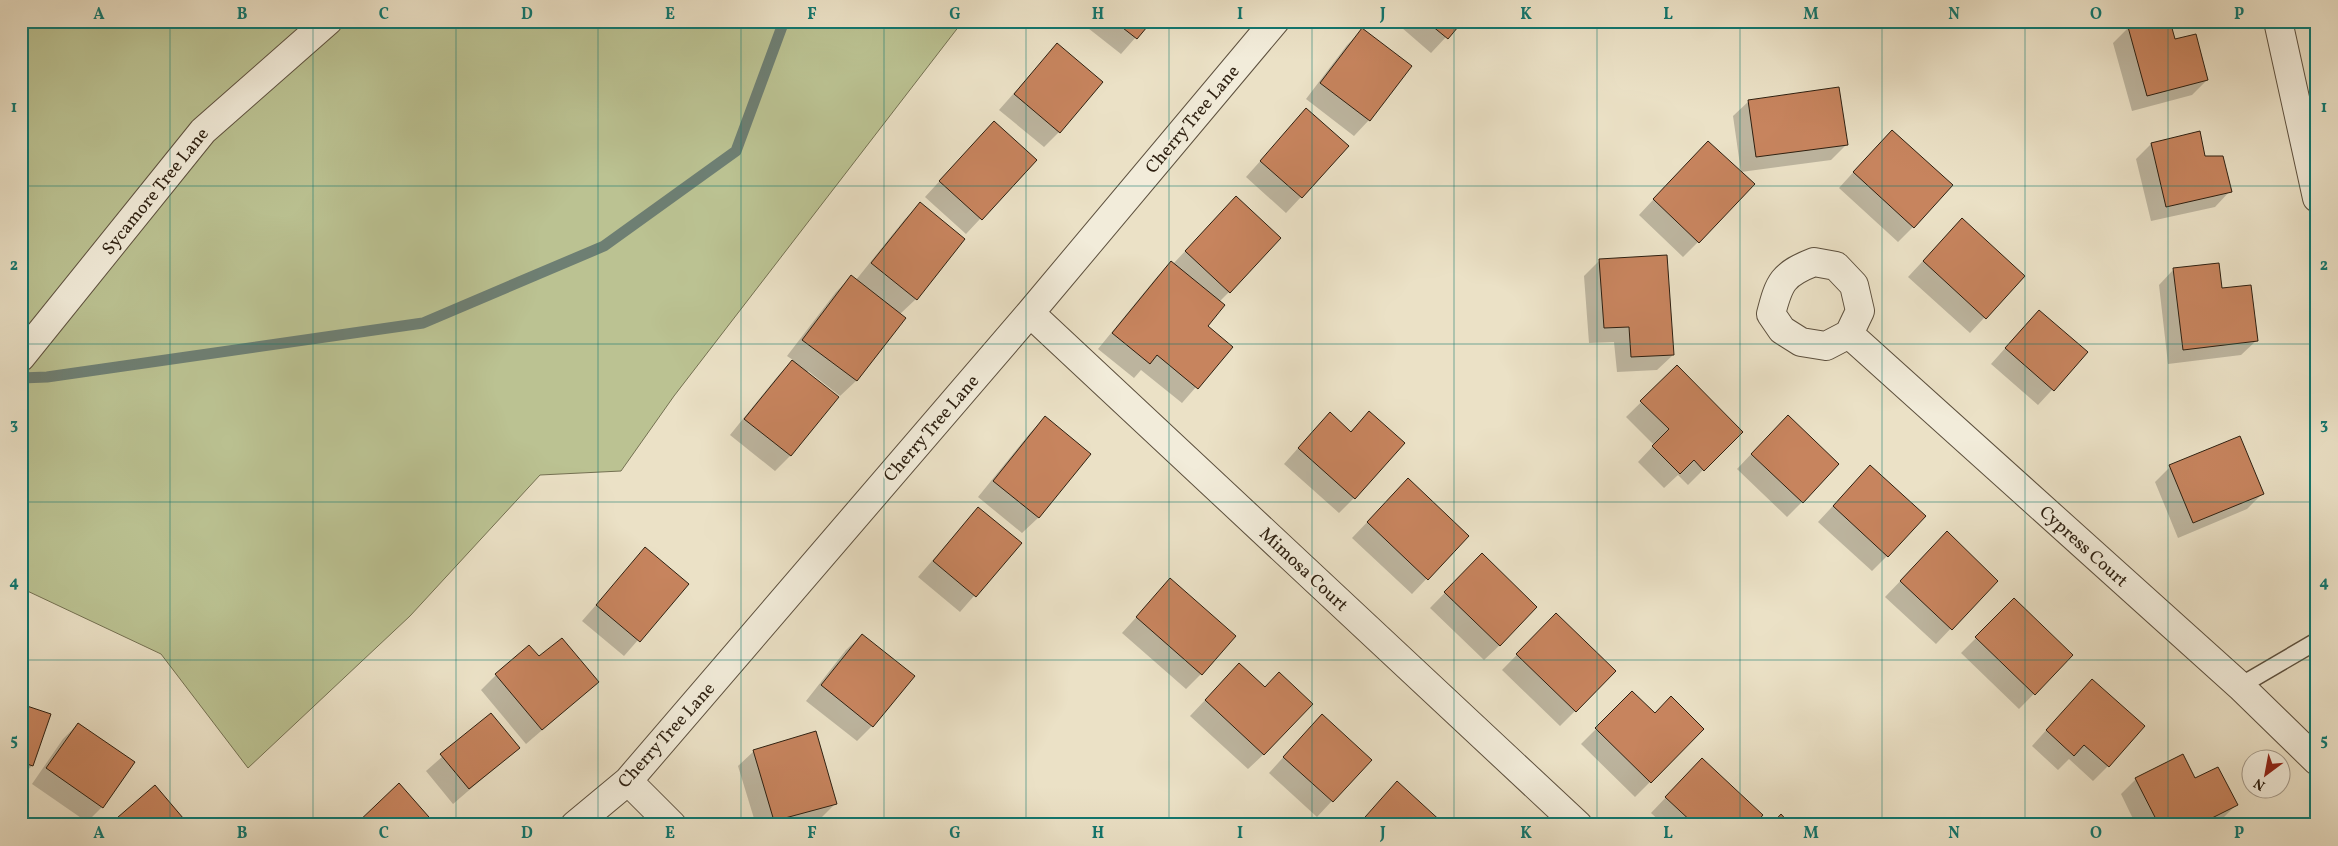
<svg xmlns="http://www.w3.org/2000/svg" width="2338" height="846" font-family="Vollkorn,serif">
<style>
.green{fill:#bbc292;stroke:#747152}
.shadow{fill:#0003}
.lines{fill:none;stroke-linecap:round;stroke-linejoin:round}
.stream{stroke:#6e7f73;stroke-width:11}
.building{fill:#c7845e;stroke:#2e2011}
.lane-casing{stroke:#5d503e;stroke-width:19}
.street-casing{stroke:#5d503e;stroke-width:30}
.lane{stroke:#f2ecda;stroke-width:16}
.street{stroke:#f2ecda;stroke-width:28}
.grid{fill:none;stroke:#0f766e;stroke-width:1;stroke-opacity:0.55}
.labels{text-anchor:middle;stroke-width:4;stroke-linejoin:round;paint-order:stroke}
.street-label{font-size:18px;fill:#2e2011;stroke:#f2ecda}
.neatline{fill:none;stroke:#0f766e;stroke-width:2}
.grid-label{font-size:16px;text-anchor:middle;font-weight:bold;fill:#0f766e}
</style>
<rect width="100%" height="100%" fill="#ebe1c6"/>
<filter id="stains"><feTurbulence type="fractalNoise" baseFrequency=".004" numOctaves="4"/><feColorMatrix values="0 0 0 0 .2 0 0 0 0 .09 0 0 0 0 .02 0 0 0 .5 -.17"/></filter>
<radialGradient id="worn" r=".72"><stop offset=".6" stop-color="#630" stop-opacity="0"/><stop offset="1" stop-color="#630" stop-opacity=".3"/></radialGradient>
<path class="green" d="M21 21H963L674 396 621 471 540 475 410 616 248 768 161 654 21 588Z"/>
<path class="shadow" d="M1079 21H1150L1121 54Z
M1394 21H1461L1431 53Z
M2153 21 2207 80 2192 95 2132 111 2113 43 2128 28Z
M1363 30 1369 120 1354 136 1306 99 1347 45Z
M1057 44 1059 132 1044 147 999 110Z
M1749 101 1846 145 1831 160 1741 172 1733 116Z
M1306 110 1301 197 1286 213 1246 177Z
M979 138 1035 160 966 234 925 197Z
M2151 144 2204 157 2230 191 2215 207 2151 221 2136 159Z
M1877 146 1913 227 1898 242 1839 188Z
M1693 157 1698 242 1683 257 1639 215Z
M920 204 916 299 900 314 904 318 856 381 840 396 808 371 807 373 837 397 790 456 775 471 730 435 777 377 793 360 787 356 836 292 851 277 856 280 905 219Z
M1221 213 1229 292 1219 302 1206 327 1231 347 1182 403 1141 370 1134 378 1098 349 1156 278 1171 262 1173 264Z
M1947 235 2023 276 1970 333 1908 277Z
M1600 260 1673 355 1657 370 1617 372 1614 342 1589 343 1584 276Z
M2174 269 2221 290 2257 340 2241 355 2168 364 2159 285Z
M2024 327 2086 353 2038 405 1991 364Z
M1677 367 1741 432 1688 485 1678 475 1664 488 1638 462 1654 445 1626 417Z
M1369 413 1354 498 1339 513 1284 464 1315 429 1350 432Z
M1045 418 1089 454 1038 518 1022 533 978 497 1030 433Z
M1773 431 1802 502 1787 517 1737 469Z
M2170 467 2262 494 2247 509 2178 538 2155 482Z
M1855 482 1887 556 1872 571 1818 522Z
M1393 495 1467 536 1412 594 1352 538Z
M978 508 1020 543 960 612 918 577Z
M1932 548 1996 581 1936 644 1885 597Z
M645 549 687 584 624 656 582 621Z
M1467 570 1500 645 1484 660 1430 608Z
M1170 580 1201 674 1186 689 1122 633Z
M2014 600 2072 655 2019 709 1961 653Z
M1541 630 1575 711 1560 726 1502 670Z
M862 635 872 726 857 741 806 701 846 650Z
M539 658 598 682 526 744 481 690 496 675Z
M1224 680 1264 689V754L1248 769 1190 716Z
M1632 693 1654 714 1703 729 1635 797 1581 744Z
M2077 696 2108 766 2093 781 2069 759 2058 770 2032 746Z
M21 705 50 715 32 766 21 776Z
M491 714 518 748 453 804 426 771Z
M78 724 102 807 87 822 32 784 63 739Z
M1307 731 1370 760 1317 817 1269 773Z
M754 751 836 803 820 819 799 825H756L738 766Z
M1687 775 1752 825H1664L1651 813Z
M2136 779 2194 780 2236 805 2221 820 2211 825H2136L2121 794Z"/>
<g class="lines">
<path class="stream" d="M21 378 47 377 423 323 604 246 736 151 784 21"/>
</g>
<path class="building" d="M1114 21H1152L1137 39Z
M1426 21H1463L1448 39Z
M2149 21H2170L2175 39 2196 34 2208 80 2147 96 2128 27Z
M1362 28 1412 66 1370 121 1320 83Z
M1057 43 1103 82 1060 133 1014 94Z
M1839 87 1848 145 1756 157 1748 100Z
M1306 108 1349 146 1302 198 1260 161Z
M994 121 1037 160 982 220 939 181Z
M1892 130 1953 185 1914 228 1853 172Z
M2200 131 2205 156H2223L2232 192 2166 207 2151 143Z
M1708 141 1755 184 1699 243 1653 199Z
M1236 196 1281 238 1230 293 1185 251Z
M920 202 965 239 917 300 871 263Z
M1962 218 2025 276 1986 319 1923 261Z
M1667 255 1674 355 1631 357 1629 327 1604 328 1599 259Z
M1171 261 1225 305 1208 326 1233 347 1198 389 1157 355 1150 364 1112 333Z
M2219 263 2222 288 2251 285 2258 341 2183 350 2173 268Z
M851 275 906 318 857 381 802 340Z
M2039 310 2088 352 2054 391 2005 348Z
M792 360 839 397 791 456 744 419Z
M1677 365 1743 432 1704 471 1694 460 1680 474 1652 446 1669 429 1640 401Z
M1369 411 1405 443 1355 499 1298 448 1330 412 1351 432Z
M1788 415 1839 464 1803 503 1751 454Z
M1045 416 1091 454 1039 518 993 481Z
M2240 436 2264 494 2193 523 2169 465Z
M1870 465 1926 516 1888 557 1833 506Z
M1408 478 1469 536 1428 580 1367 522Z
M978 507 1022 543 976 597 933 561Z
M1947 531 1998 581 1952 630 1900 581Z
M645 547 689 584 640 642 596 605Z
M1482 553 1537 607 1500 646 1444 592Z
M1170 578 1236 636 1202 675 1136 617Z
M2014 598 2073 655 2035 695 1975 637Z
M1556 613 1616 671 1576 712 1516 654Z
M862 634 915 676 873 727 821 685Z
M562 638 599 682 542 730 495 674 529 645 539 656Z
M1239 663 1265 687 1279 672 1313 704 1264 755 1205 700Z
M2092 679 2145 726 2109 767 2084 745 2074 756 2046 730Z
M1632 691 1655 713 1671 696 1704 729 1651 783 1595 728Z
M21 704 51 714 33 766 21 762Z
M491 713 520 748 469 789 440 754Z
M1322 714 1372 760 1333 802 1283 757Z
M78 723 135 762 103 808 46 768Z
M816 731 837 804 774 821 753 750Z
M2183 754 2195 778 2218 767 2238 805 2198 825H2159L2135 778Z
M1702 758 1763 815 1754 825H1695L1665 797Z
M1397 781 1445 825H1358Z
M399 783 436 825H355Z
M155 785 189 825H111L110 824Z
M1781 814 1791 825H1771Z"/>
<g class="lines">
<g class="lane-casing">
<path id="lane" d="M2240 686 2317 641"/>
</g>
<g class="street-casing">
<path id="street" d="M2278 21 2317 198
M1814 262 1836 266 1854 285 1860 311 1849 334 1826 346 1801 342 1782 330 1771 314C1779 282 1783 274 1814 262Z
M1030 313 1578 825
M1849 334 2240 686 2317 761
M21 357 203 131 328 21
M628 781 672 825
M575 825 628 781 1030 313 1275 21"/>
</g>
<use href="#lane" class="lane"/>
<use href="#street" class="street"/>
</g>
<path class="grid" d="M170 21V825M313 21V825M456 21V825M598 21V825M741 21V825M884 21V825M1026 21V825M1169 21V825M1312 21V825M1454 21V825M1597 21V825M1740 21V825M1882 21V825M2025 21V825M2168 21V825M21 186H2317M21 344H2317M21 502H2317M21 660H2317"/>
<g class="labels">
<g class="street-label">
<text transform="translate(1192 119) rotate(-50)" y="6">Cherry Tree Lane</text>
<text transform="translate(155 191) rotate(-51)" y="6">Sycamore Tree Lane</text>
<text transform="translate(931 428) rotate(-49)" y="6">Cherry Tree Lane</text>
<text transform="translate(2084 546) rotate(42)" y="6">Cypress Court</text>
<text transform="translate(1304 569) rotate(43)" y="6">Mimosa Court</text>
<text transform="translate(666 735) rotate(-48)" y="6">Cherry Tree Lane</text>
</g>
</g>
<rect width="2338" height="846" fill="none" stroke="#ebe1c6" stroke-width="55"/>
<g transform="translate(2266 774) rotate(212)"><circle r="24" fill="#f2ecda" stroke="#a49a8a"/>
<path d="M0-4L9 19L0 12L-9 19Z" fill="#8f2418"/>
<text y="-8" font-size="14" font-weight="bold" text-anchor="middle" fill="#2e2011">N</text>
</g>
<rect x="28" y="28" width="2282" height="790" class="neatline"/>
<g class="grid-label">
<text x="99" y="19">A</text>
<text x="242" y="19">B</text>
<text x="384" y="19">C</text>
<text x="527" y="19">D</text>
<text x="670" y="19">E</text>
<text x="812" y="19">F</text>
<text x="955" y="19">G</text>
<text x="1098" y="19">H</text>
<text x="1240" y="19">I</text>
<text x="1383" y="19">J</text>
<text x="1526" y="19">K</text>
<text x="1668" y="19">L</text>
<text x="1811" y="19">M</text>
<text x="1954" y="19">N</text>
<text x="2096" y="19">O</text>
<text x="2239" y="19">P</text>
<text x="14" y="112">1</text>
<text x="2324" y="112">1</text>
<text x="14" y="270">2</text>
<text x="2324" y="270">2</text>
<text x="14" y="429">3</text>
<text x="2324" y="429">3</text>
<text x="14" y="587">4</text>
<text x="2324" y="587">4</text>
<text x="14" y="745">5</text>
<text x="2324" y="745">5</text>
<text x="99" y="838">A</text>
<text x="242" y="838">B</text>
<text x="384" y="838">C</text>
<text x="527" y="838">D</text>
<text x="670" y="838">E</text>
<text x="812" y="838">F</text>
<text x="955" y="838">G</text>
<text x="1098" y="838">H</text>
<text x="1240" y="838">I</text>
<text x="1383" y="838">J</text>
<text x="1526" y="838">K</text>
<text x="1668" y="838">L</text>
<text x="1811" y="838">M</text>
<text x="1954" y="838">N</text>
<text x="2096" y="838">O</text>
<text x="2239" y="838">P</text>
</g>
<rect width="100%" height="100%" filter="url(#stains)"/>
<rect width="100%" height="100%" fill="url(#worn)"/>
</svg>
